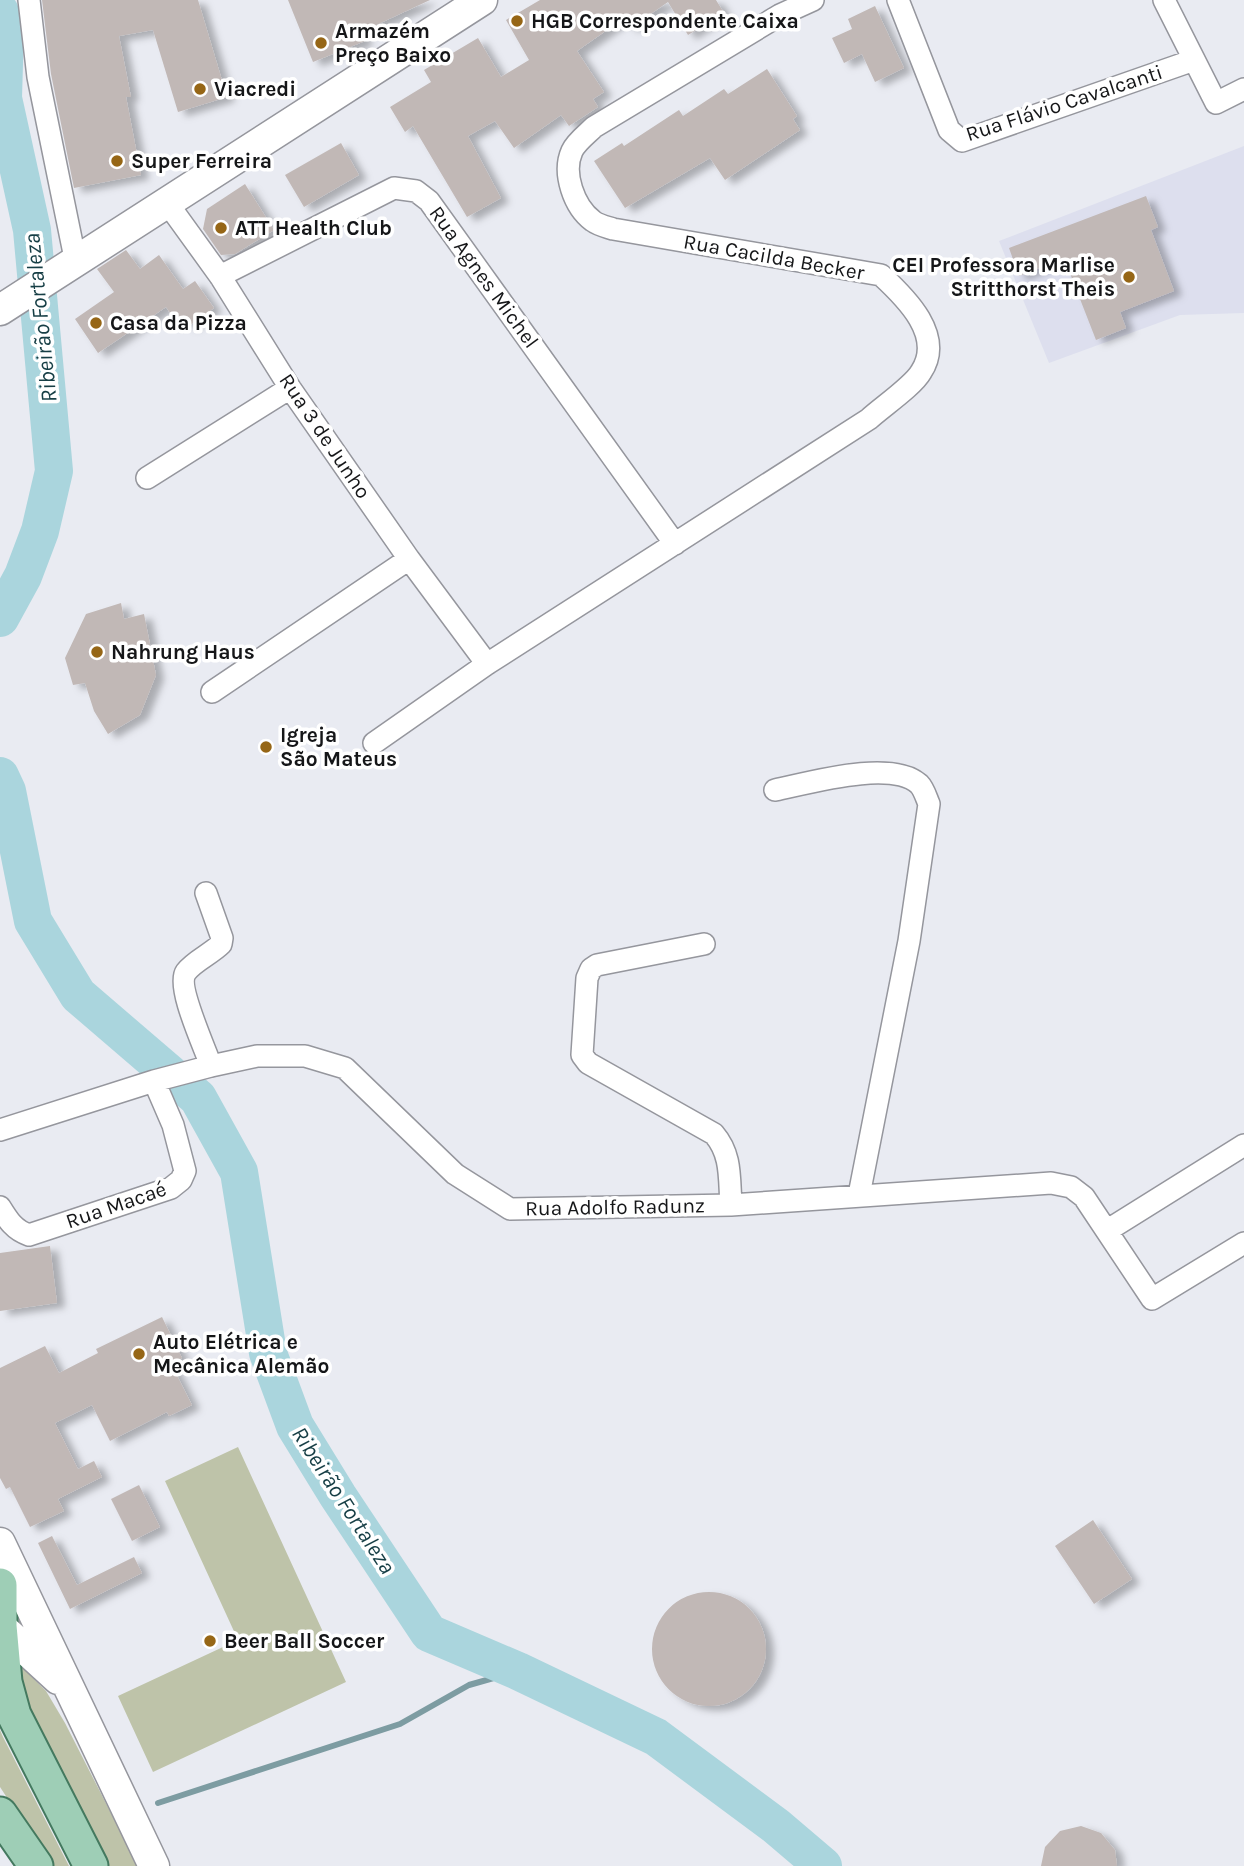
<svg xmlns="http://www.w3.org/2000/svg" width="1244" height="1866" font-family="Karla,sans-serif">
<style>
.built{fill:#dddfee}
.grass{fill:#bec3a9}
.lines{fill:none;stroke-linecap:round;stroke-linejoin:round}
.stream{stroke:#7d9ca2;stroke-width:6}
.river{stroke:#aad5dd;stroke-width:38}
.building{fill:#c1b8b6;filter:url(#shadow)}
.street-casing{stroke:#95969d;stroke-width:24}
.secondary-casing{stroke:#95969d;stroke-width:33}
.primary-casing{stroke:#44795f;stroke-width:37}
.street{stroke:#fff;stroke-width:21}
.secondary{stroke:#fff;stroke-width:30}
.primary{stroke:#9eceb6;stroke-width:33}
.poi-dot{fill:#966616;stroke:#fff;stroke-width:2.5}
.labels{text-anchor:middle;stroke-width:7;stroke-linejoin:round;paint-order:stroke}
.poi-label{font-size:21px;font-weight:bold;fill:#151618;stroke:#fff;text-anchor:start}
.street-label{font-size:21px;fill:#151618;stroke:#fff}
.water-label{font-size:23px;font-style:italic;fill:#163e45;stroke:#fff}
</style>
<defs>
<filter id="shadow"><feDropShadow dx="8" dy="4.5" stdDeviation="3.5" flood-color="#0004"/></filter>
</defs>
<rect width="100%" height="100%" fill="#e9ebf2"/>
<path class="built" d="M1244 146V313L1180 315 1049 363 999 241Z"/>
<path class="grass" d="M238 1447 346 1682 153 1772 118 1696 238 1640 165 1481Z
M9 1654 46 1691 65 1723 138 1866H98L26 1721Z
M0 1730 3 1737 69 1866H52L0 1787Z"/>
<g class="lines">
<path class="stream" d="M158 1803 400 1724 469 1685 518 1671"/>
<path class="river" d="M0 12 5 30 3 98 32 230 54 471 40 531 23 576 0 618
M0 776 7 791 33 921 78 995 198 1098 239 1172 268 1353 295 1426 338 1496 429 1633 518 1671 656 1737 776 1826 823 1866"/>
</g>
<path class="building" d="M42 0H198L227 97 178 112 153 30 119 36 131 97H126L141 175 74 188 51 74Z
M288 0H430L361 32 365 41 313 62Z
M540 0H716L724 13 688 35 668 2 630 28 624 18 577 51 604 92 593 99 598 107 569 126 561 115 514 148 495 121 468 136 501 198 467 217 413 126 405 132 390 107 431 82 424 70 478 38 501 77 529 60 506 20Z
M875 6 904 68 875 82 862 54 844 63 832 38 852 29 848 19Z
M767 69 797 116 793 119 800 130 725 180 710 158 625 208 594 161 622 143 624 146 679 110 683 116 724 89 728 94Z
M341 143 359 175 304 207 285 175Z
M245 184 274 230 235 254 221 255 203 229 207 209Z
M1146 196 1158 227 1151 230 1174 291 1120 312 1126 328 1096 340 1064 258 1019 276 1009 248Z
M126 250 140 269 159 255 183 289 195 281 214 308 189 326 184 319 177 323 166 307 98 353 75 319 114 292 97 269Z
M121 603 124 619 144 614 156 675 140 715 108 734 94 711 85 683 73 685 65 658 86 614Z
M50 1246 57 1303 0 1311V1253Z
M162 1317 182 1358 171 1364 192 1405 169 1416 167 1412 110 1441 92 1405 55 1423 78 1469 94 1461 102 1477 58 1499 64 1511 30 1527 10 1487 6 1489 0 1478V1368L45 1346 59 1373 98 1353 96 1349Z
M139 1485 160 1527 132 1541 111 1499Z
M1093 1520 1132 1579 1094 1604 1055 1546Z
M52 1536 77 1585 134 1557 142 1573 70 1609 38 1543Z
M652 1649a57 57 0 1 1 114 0a57 57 0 1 1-114 0Z
M1081 1826 1101 1833 1115 1850 1117 1866H1041L1045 1847 1060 1831Z"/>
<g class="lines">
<g class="street-casing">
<path id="street" d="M29 0 38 77 76 263
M898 0 949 130 962 141 1194 60
M1164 0 1216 103 1244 89
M168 204 220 276 290 388 409 559 487 664
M220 276 394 188 416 191 429 201 675 544
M147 478 290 388
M212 692 409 559
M374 743 487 664 869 419C882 407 913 386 921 372 945 336 906 298 881 275L613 229C607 227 598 225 593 221 574 207 562 173 572 151 576 142 587 134 594 127L780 15 813 0
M775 790C809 783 891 759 919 784 924 789 926 797 929 804L909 941 859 1195
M206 893 222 938 221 944C211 954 194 961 186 972 176 986 205 1048 211 1066
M704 944 597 965 591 969 587 978 582 1055 588 1063 714 1134C732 1155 729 1178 731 1205
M0 1130 154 1081 211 1066 257 1056H305L345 1068 455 1174 510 1209 731 1205 1051 1183 1071 1187 1084 1197 1152 1299 1244 1243
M0 1207C8 1220 14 1230 29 1235L171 1188 181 1180 185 1171 173 1125 154 1081
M1108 1230 1244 1145"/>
</g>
<g class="secondary-casing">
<path id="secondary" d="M0 310 482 0
M0 1543 154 1866
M0 1626 58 1679"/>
</g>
<g class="primary-casing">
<path id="primary" d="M0 1585V1626L5 1682 14 1715 91 1866
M0 1814 36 1866"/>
</g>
<use href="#street" class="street"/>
<use href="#secondary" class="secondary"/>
<use href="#primary" class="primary"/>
</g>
<g class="poi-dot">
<circle cx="517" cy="21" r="7"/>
<circle cx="321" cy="43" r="7"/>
<circle cx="200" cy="89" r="7"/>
<circle cx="117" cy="161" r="7"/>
<circle cx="221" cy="228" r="7"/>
<circle cx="1129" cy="277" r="7"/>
<circle cx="96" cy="323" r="7"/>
<circle cx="97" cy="652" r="7"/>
<circle cx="266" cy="747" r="7"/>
<circle cx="139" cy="1354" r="7"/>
<circle cx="210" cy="1641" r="7"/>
</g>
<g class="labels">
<g class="poi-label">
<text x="531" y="28">HGB Correspondente Caixa</text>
<text x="335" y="38">Armazém<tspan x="335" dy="24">Preço Baixo</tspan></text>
<text x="214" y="96">Viacredi</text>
<text x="131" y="168">Super Ferreira</text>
<text x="235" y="235">ATT Health Club</text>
<text x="1115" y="272" text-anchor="end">CEI Professora Marlise<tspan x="1115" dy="24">Stritthorst Theis</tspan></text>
<text x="110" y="330">Casa da Pizza</text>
<text x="111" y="659">Nahrung Haus</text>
<text x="280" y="742">Igreja<tspan x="280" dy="24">São Mateus</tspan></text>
<text x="153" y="1349">Auto Elétrica e<tspan x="153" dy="24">Mecânica Alemão</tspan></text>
<text x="224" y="1648">Beer Ball Soccer</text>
</g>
<g class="street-label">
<text transform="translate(1064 103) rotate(-18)" y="7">Rua Flávio Cavalcanti</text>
<text transform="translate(774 257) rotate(10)" y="7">Rua Cacilda Becker</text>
<text transform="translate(484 277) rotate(54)" y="7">Rua Agnes Michel</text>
<text transform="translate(325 436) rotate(56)" y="7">Rua 3 de Junho</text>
<text transform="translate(116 1205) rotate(-19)" y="7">Rua Macaé</text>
<text transform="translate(615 1207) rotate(-1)" y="7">Rua Adolfo Radunz</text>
</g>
<g class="water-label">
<text transform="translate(40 318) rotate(-96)" y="8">Ribeirão Fortaleza</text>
<text transform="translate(344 1500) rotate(57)" y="8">Ribeirão Fortaleza</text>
</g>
</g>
</svg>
